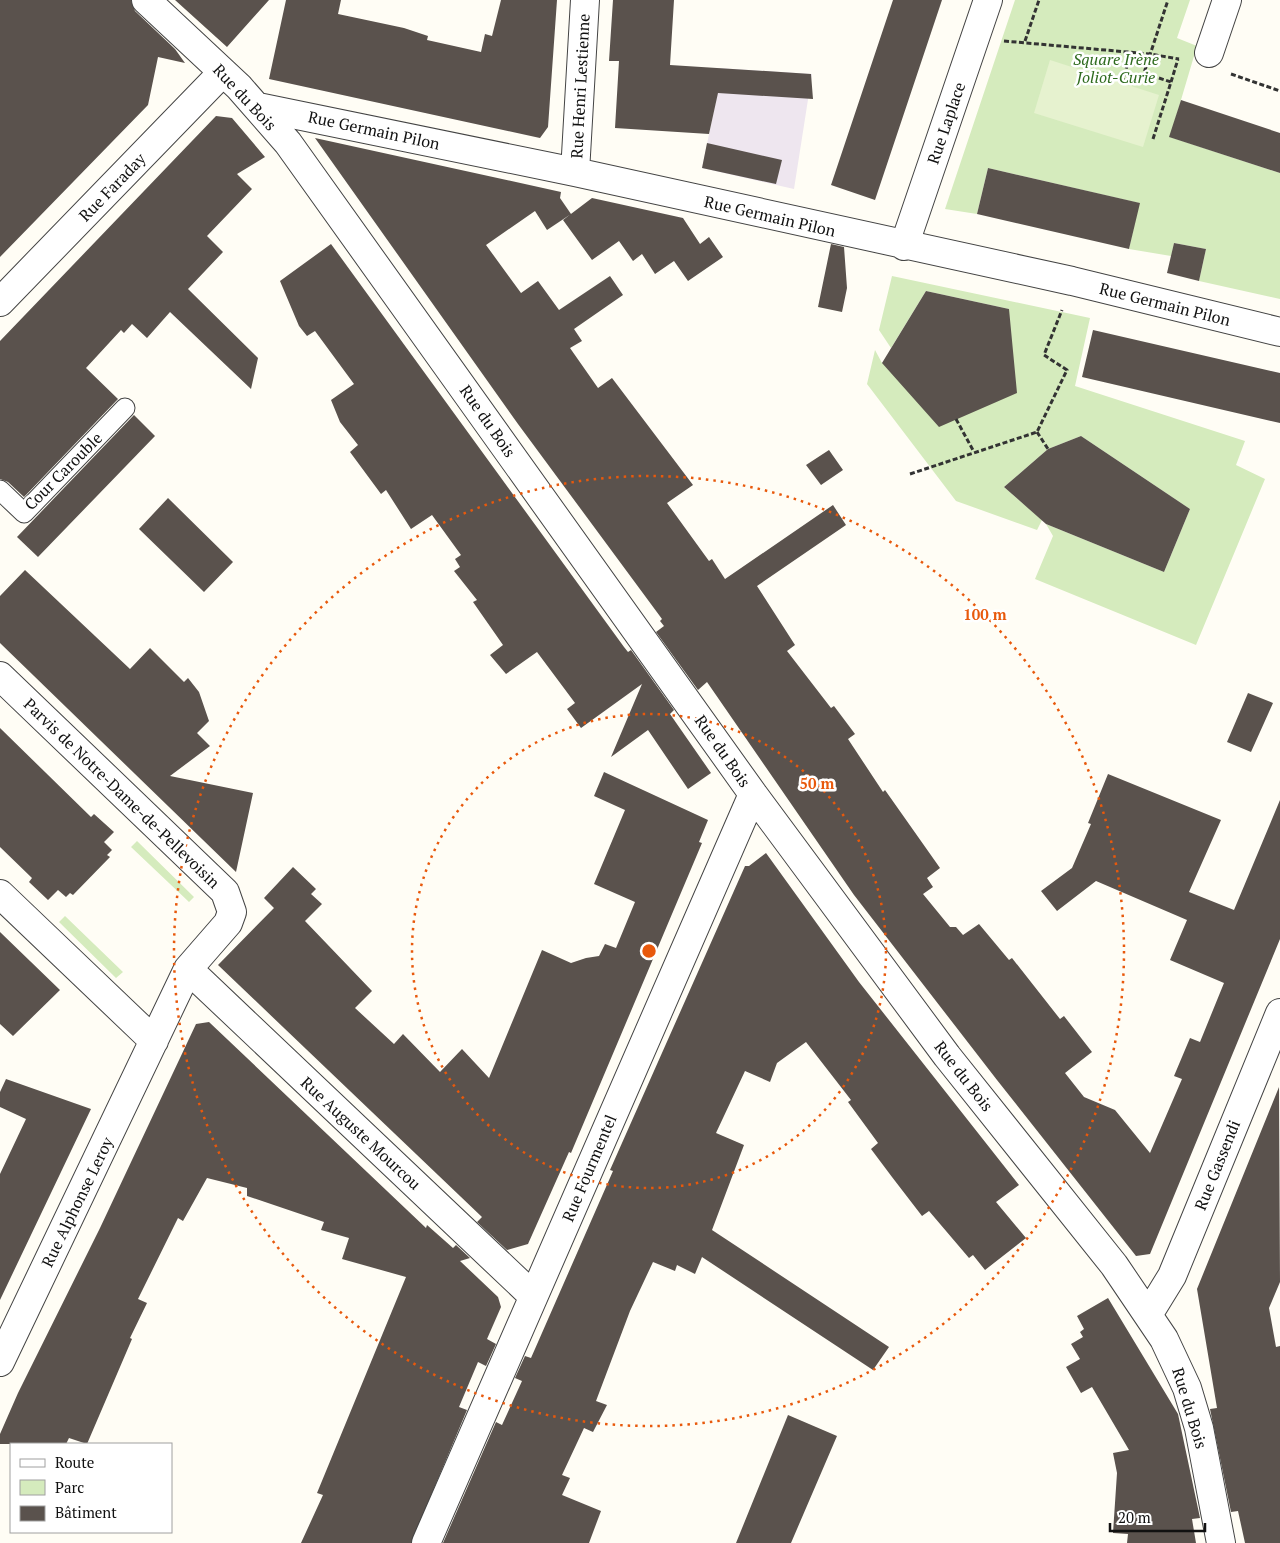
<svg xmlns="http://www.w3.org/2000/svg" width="1280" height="1543" font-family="'PT Serif',serif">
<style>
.industrial{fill:#eee6ef}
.green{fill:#d5ebbd}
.pitch{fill:#e6f2cf}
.building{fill:#5a524d}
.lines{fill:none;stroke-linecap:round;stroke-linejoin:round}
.lane-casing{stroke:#444;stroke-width:21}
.street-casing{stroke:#444;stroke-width:30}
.path{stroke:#333;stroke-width:3;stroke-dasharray:5 2.5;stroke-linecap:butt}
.lane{stroke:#fff;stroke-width:19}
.street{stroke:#fff;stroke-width:28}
.ring{fill:none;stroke:#e8590c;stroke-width:2.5;stroke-dasharray:2.5 5}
.labels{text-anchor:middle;stroke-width:5;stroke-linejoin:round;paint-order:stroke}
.park-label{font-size:16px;font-style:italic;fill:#2f6b1f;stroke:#fff}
.street-label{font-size:16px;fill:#111;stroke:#fff}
.centre{fill:#e8590c;stroke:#fff;stroke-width:2.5}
.ring-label{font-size:15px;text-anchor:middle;font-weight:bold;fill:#e8590c;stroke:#fff;stroke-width:5;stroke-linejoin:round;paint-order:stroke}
</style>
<rect width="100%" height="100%" fill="#fffdf5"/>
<path class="industrial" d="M719 68 812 74 794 189 702 168 717 96Z"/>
<path class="green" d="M1015 0H1190L1177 38 1197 46 1170 137 1280 173V299L1199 281 1206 249 1174 243 1171 256 1129 249 1139 203 988 168 977 214 945 209Z
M892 276 1090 318 1075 386 1245 441 1236 465 1265 479 1196 645 1035 579 1053 536 1046 524 1164 572 1190 509 1081 436 1048 449 1004 487 1042 520 1037 530 956 501 867 384 875 350 882 363 1009 309 926 291 891 348 879 330Z
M137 841 194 897 189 902 131 847Z
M65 916 123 972 116 978 59 922Z"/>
<path class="pitch" d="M1050 60 1159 95 1143 147 1034 113Z"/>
<path class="building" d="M0 0H131L135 11 175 49 185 63 158 57 148 105 0 257Z
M175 0H269L227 47Z
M286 0H341L338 14 404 28 428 36 427 40 481 52 485 34 492 36 501 0H557L548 127 540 138 269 79Z
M613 0H674L670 65 811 74 813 99 718 93 709 134 615 128 619 61H609Z
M893 0H942L875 200 831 185Z
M1181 100 1280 133V173L1169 137Z
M216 116 232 118 265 157 237 174 252 189 207 236 223 252 188 289 258 358 251 389 170 312 147 338 132 324 124 333 121 330 86 368 118 399 24 497 8 482 0 479V341Z
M315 138 561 192 560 198 571 214 547 230 535 211 486 245 521 293 538 281 559 310 610 276 623 295 574 329 582 341 570 348 598 388 612 378 693 485 667 503 709 561 712 559 725 579 833 505 846 525 757 586 795 645 787 651 831 708 834 706 855 734 848 739 883 792 885 790 940 868 927 878 933 887 923 894 950 927H956L963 935 979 924 1009 960 1012 958 1060 1019 1064 1016 1092 1052 1065 1073 1084 1097 1115 1110 1150 1153 1182 1079 1174 1076 1190 1038 1200 1042 1224 983 1170 960 1187 920 1096 881 1057 911 1041 891 1072 868 1091 824 1088 823 1108 774 1221 820 1189 892 1234 910 1280 800V939L1150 1254 1136 1256 997 1080 854 895 707 682 698 690 656 632 664 626 660 621 662 619 518 424Z
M707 143 782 160 776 184 702 168Z
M988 168 1140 203 1129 249 977 214Z
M592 198 683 218 700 244 709 237 723 257 688 281 674 261 655 274 642 254 633 261 619 241 592 260 563 220Z
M1174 243 1206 249 1199 281 1167 273Z
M331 244 624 647 628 652 631 650 674 710 670 714 711 773 688 789 648 730 611 757 642 684 581 728 567 709 575 703 537 652 506 674 490 655 503 645 473 602 477 600 454 571 460 567 455 559 461 555 432 515 411 529 386 490 381 494 350 452 358 445 340 422 331 400 354 384 315 331 307 336 299 326 280 281Z
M831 244 844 247 847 288 842 312 818 307Z
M926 291 1009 309 1017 393 939 427 882 363Z
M1093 330 1280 373V423L1082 377Z
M134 415 155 436 38 557 17 537Z
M1081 436 1190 509 1164 572 1046 524 1004 487 1048 449Z
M829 450 843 470 821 485 806 465Z
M168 498 233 562 204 592 139 529Z
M25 570 130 669 150 648 184 682 188 678 199 692 209 721 197 733 210 746 170 776 253 793 236 872 0 643V596Z
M1248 693 1273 703 1251 752 1227 742Z
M0 728 91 817 94 814 114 832 104 842 112 850 107 855 110 857 73 895 70 893 66 897 58 890 48 900 29 882 32 878 0 847Z
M604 772 708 820 699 842 702 843 571 1153 569 1152 528 1244 507 1250 477 1222 482 1217 218 965 274 908 264 898 293 867 316 889 311 894 322 904 305 921 372 991 355 1008 394 1044 403 1034 440 1072 462 1049 489 1078 542 950 571 963 586 958 599 956 605 944 616 948 635 902 594 884 625 810 594 796Z
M766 853 859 982 1019 1185 996 1202 1026 1238 985 1270 973 1255 969 1258 929 1211 922 1216 892 1177 871 1149 878 1143 848 1102 851 1100 806 1042 777 1063 770 1082 745 1071 716 1133 744 1145 712 1230 889 1347 873 1370 702 1257 695 1274 677 1265 675 1271 653 1262 630 1311 596 1401 607 1405 593 1432 584 1428 562 1475 570 1478 562 1495 601 1511 589 1543H443L496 1422 502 1425 522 1381 515 1378 525 1356 531 1358 613 1171 610 1170 745 866H749Z
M0 932 60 990 13 1036 0 1024Z
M209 1022 426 1228 427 1225 453 1248 456 1245 470 1258 460 1261 498 1297 501 1307 487 1339 496 1344 486 1366 478 1362 459 1407 467 1410 411 1543H301L323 1495 317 1493 406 1277 342 1259 349 1238 321 1230 324 1222 247 1196V1188L207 1178 183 1221 178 1218 138 1299 147 1303 130 1338 132 1339 87 1444 69 1438 66 1444H0V1434L18 1393 100 1228 196 1024Z
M6 1079 91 1109 0 1300V1174L26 1119 0 1107V1092Z
M1279 1087 1280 1282 1269 1308 1276 1347 1280 1346V1543H1245L1238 1511 1231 1512 1210 1409 1217 1408 1197 1289Z
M1108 1298 1178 1414 1200 1518 1192 1519 1196 1543H1127L1128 1534 1113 1533 1117 1473 1113 1453 1129 1450 1092 1387 1081 1393 1066 1367 1080 1359 1071 1344 1083 1337 1080 1332 1084 1329 1077 1316Z
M788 1415 837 1436 791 1543H736Z"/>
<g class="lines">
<g class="lane-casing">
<path id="lane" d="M0 490 24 513 125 408"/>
</g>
<g class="street-casing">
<path id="street" d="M146 0 239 87 288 143 753 794 947 1056 1114 1265 1164 1339 1187 1388 1199 1428 1221 1543
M1209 53 1227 0
M258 107 575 172 1072 281 1280 332
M575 172 585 0
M904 246 988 0
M0 302 223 72
M0 676 225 892 232 912 228 923 188 969 0 1362
M0 894 154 1041
M188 969 533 1296
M1148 1315 1172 1276 1280 1013
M426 1543 753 794"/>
</g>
<path class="path" d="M1004 41 1150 54 1179 59
M1025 41 1039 0
M1231 74 1280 91
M1171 82 1178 59
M1122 83 1131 52
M1153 139 1171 82 1144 73 1168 0
M956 419 974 452
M1037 432 1048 449
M910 474 1037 432 1067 370 1044 355 1062 310"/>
<use href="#lane" class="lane"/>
<use href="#street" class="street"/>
</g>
<g class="ring">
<circle cx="649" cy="951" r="237"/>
<circle cx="649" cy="951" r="475"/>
</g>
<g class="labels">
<g class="park-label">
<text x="1116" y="65">Square Irène<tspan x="1116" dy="18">Joliot-Curie</tspan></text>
</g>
<g class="street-label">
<text transform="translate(580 86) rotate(-87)" y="6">Rue Henri Lestienne</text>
<text transform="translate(245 97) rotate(47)" y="6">Rue du Bois</text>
<text transform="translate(946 123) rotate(-71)" y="6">Rue Laplace</text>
<text transform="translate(374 130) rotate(12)" y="6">Rue Germain Pilon</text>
<text transform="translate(112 187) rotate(-46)" y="6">Rue Faraday</text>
<text transform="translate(770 216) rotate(13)" y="6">Rue Germain Pilon</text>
<text transform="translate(1165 304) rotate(14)" y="6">Rue Germain Pilon</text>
<text transform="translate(488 421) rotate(55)" y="6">Rue du Bois</text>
<text transform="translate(63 471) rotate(-45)" y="6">Cour Carouble</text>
<text transform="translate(723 751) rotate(55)" y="6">Rue du Bois</text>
<text transform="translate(122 793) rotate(44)" y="6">Parvis de Notre-Dame-de-Pellevoisin</text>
<text transform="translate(964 1076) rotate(52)" y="6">Rue du Bois</text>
<text transform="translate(361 1133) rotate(43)" y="6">Rue Auguste Mourcou</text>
<text transform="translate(1217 1165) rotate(-68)" y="6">Rue Gassendi</text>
<text transform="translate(589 1168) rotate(-67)" y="6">Rue Fourmentel</text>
<text transform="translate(77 1202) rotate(-64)" y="6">Rue Alphonse Leroy</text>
<text transform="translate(1190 1408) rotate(73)" y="6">Rue du Bois</text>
</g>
</g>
<circle cx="649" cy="951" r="8" class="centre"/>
<g class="ring-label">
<text x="985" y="620">100 m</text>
<text x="817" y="789">50 m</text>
</g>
<rect x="10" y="1443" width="162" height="90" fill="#ffffff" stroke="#a0a0a0"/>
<rect x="20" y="1459" width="25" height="8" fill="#ffffff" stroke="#a0a0a0"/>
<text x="55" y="1468" font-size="15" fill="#111111">Route</text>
<rect x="20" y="1480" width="25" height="15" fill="#d5ebbd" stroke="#a0a0a0"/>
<text x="55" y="1493" font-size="15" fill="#111111">Parc</text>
<rect x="20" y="1506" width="25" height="15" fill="#5a524d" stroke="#a0a0a0"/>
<text x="55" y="1518" font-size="15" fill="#111111">Bâtiment</text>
<path d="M1110 1523v8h95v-8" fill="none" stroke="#111111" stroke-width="2.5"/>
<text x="1118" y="1523" font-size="15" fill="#111111" stroke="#ffffff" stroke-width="4" paint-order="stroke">20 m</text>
</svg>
